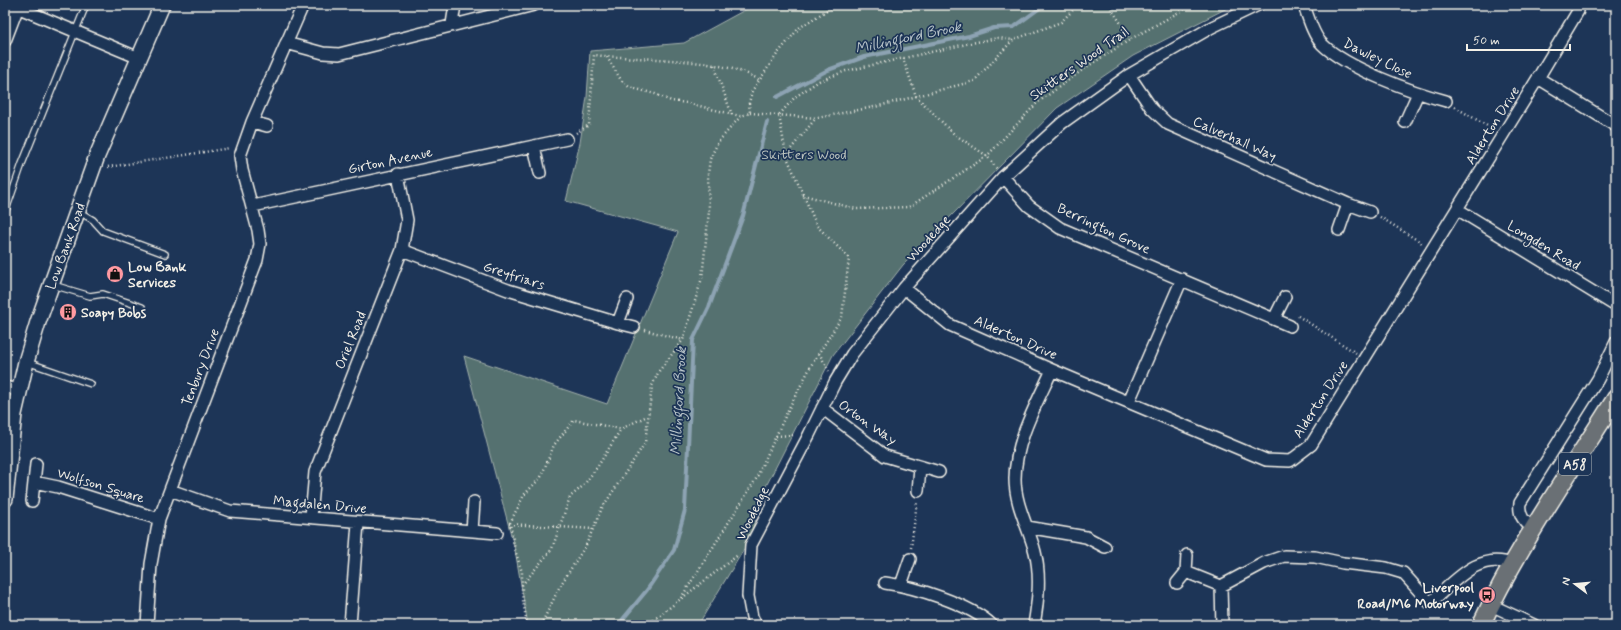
<svg xmlns="http://www.w3.org/2000/svg" width="1621" height="630" font-family="Mynerve,sans-serif">
<style>
.green{fill:#54716f;stroke:#a4b1ac}
.lines{fill:none;stroke-linecap:round;stroke-linejoin:round}
.stream{stroke:#8da3b3;stroke-width:4}
.lane-casing{stroke:#f4f1e8;stroke-width:8}
.street-casing{stroke:#f4f1e8;stroke-width:14}
.secondary-casing{stroke:#f4f1e8;stroke-width:18}
.primary-casing{stroke:#f4f1e8;stroke-width:20}
.path{stroke:#f4f1e8;stroke-width:2.5;stroke-dasharray:1 3;stroke-linecap:butt}
.lane{stroke:#1d3557;stroke-width:5.5}
.street{stroke:#1d3557;stroke-width:11}
.secondary{stroke:#1d3557;stroke-width:15}
.primary{stroke:#6a7074;stroke-width:17}
.labels{text-anchor:middle;stroke-width:3.5;stroke-linejoin:round;paint-order:stroke}
.shield{fill:#1d3557;stroke:#b4b9bc;stroke-width:1}
.shield-label{font-size:13px;font-weight:bold;fill:#f4f1e8}
.street-label{font-size:14px;fill:#f4f1e8;stroke:#1d3557}
.park-label{font-size:14px;fill:#bcc4be;stroke:#1d3557}
.poi-label{font-size:14px;font-weight:bold;fill:#f4f1e8;stroke:#1d3557;text-anchor:start}
.water-label{font-size:15px;font-style:italic;fill:#b8c4c9;stroke:#1d3557}
</style>
<rect width="100%" height="100%" fill="#1d3557"/>
<filter id="ink" filterUnits="userSpaceOnUse"><feTurbulence type="fractalNoise" baseFrequency=".025" numOctaves="2"/><feDisplacementMap in="SourceGraphic" scale="8" xChannelSelector="R" yChannelSelector="G"/><feConvolveMatrix kernelMatrix="1 2 1 2 8 2 1 2 1" color-interpolation-filters="sRGB"/></filter>
<g filter="url(#ink)">
<path class="green" d="M754 5H1233L1133 56 1057 108 903 265 833 355 763 492 749 541 698 625H528L515 550 464 356 607 404 678 232 566 201 580 143 587 97 590 51 684 43Z"/>
<g class="lines">
<path class="stream" d="M777 97 828 70 864 57 969 36 994 28 1014 27 1044 5
M618 625 647 590 674 550 685 510 693 340 709 307 743 216 767 122"/>
<g class="lane-casing">
<path id="lane" d="M78 211 93 220 103 231 165 254
M5 213 22 164 86 5
M53 285 90 296 103 294 142 307
M27 362 91 384"/>
</g>
<g class="street-casing">
<path id="street" d="M12 5 139 58
M1304 5C1308 17 1313 35 1322 44 1346 68 1412 92 1446 101
M452 24 455 5
M5 41 18 7
M286 43 323 53 339 54 534 5
M1129 75 1152 109 1168 124 1348 204 1370 212
M1538 78 1616 126
M252 122 303 5
M1405 122 1418 93
M540 173 534 146 567 139
M1003 177 1029 206 1060 228 1290 326
M253 206 534 146
M1457 209 1616 306
M1339 230 1348 204
M402 250 508 290 618 323
M904 288 950 325 1052 370 1266 460 1290 461 1311 445 1538 78 1578 11V5
M627 299 618 323 634 327
M1274 319 1285 297
M5 387 19 390
M1129 401 1182 279
M822 408 885 456 939 472
M34 482 58 487 159 519
M170 490 230 511 497 533
M918 491 920 468
M32 501 36 464
M311 517 315 472 402 250 407 220 398 174
M1027 527 1086 537 1105 547
M1534 530C1525 522 1518 516 1520 503L1598 379 1616 342
M472 531 474 502
M1186 572 1221 586 1264 563 1284 556 1315 557 1343 563 1386 568 1403 573 1430 603C1455 582 1478 550 1514 565
M885 583C915 587 970 604 992 625
M1177 583 1186 572 1187 555
M901 585 910 559
M1221 586 1222 625
M1491 605 1534 625
M147 625 151 564 159 519 257 260 260 244 258 230 242 170 240 156 252 122 267 126
M350 625 358 523
M756 625 752 617 748 596 751 545 809 435 835 382 852 354 904 288 1003 177 1062 123 1129 75 1212 27 1258 5
M1034 625C1038 601 1041 576 1035 552 1029 528 1015 505 1015 479 1015 441 1037 403 1052 370"/>
</g>
<g class="secondary-casing">
<path id="secondary" d="M5 499 14 414 26 362 38 322 97 156 162 5"/>
</g>
<g class="primary-casing">
<path id="primary" d="M1481 625C1518 546 1570 472 1616 398"/>
</g>
<path class="path" d="M1109 5 1131 39
M607 57 621 80 629 87 655 94 671 101 687 103 740 116
M903 58 916 96 954 134 987 156 997 169
M714 65 732 115
M1455 107 1494 130
M750 113 817 118 879 106 974 81 1013 40 1061 22 1078 5
M576 133 589 125 594 55C638 60 725 57 759 80
M786 155 816 118
M108 167 230 148
M803 195 856 209 909 207 987 156 1037 103 1088 66 1136 36 1192 5
M1380 217 1422 243
M1298 316 1356 353
M645 330 683 340
M819 353 829 371
M776 436 795 435
M509 524 593 529
M911 548 917 502
M522 585 552 549 570 497 583 486 598 466 621 429
M681 598 756 479 789 408 812 364 842 317 849 258 817 226 786 155 779 115 795 97 819 81 846 71 971 43 998 38 1013 40
M527 625 522 594V572L515 550 510 523 524 495 541 477 554 445 574 420 621 429 647 416
M541 625 560 586 586 545 602 508 645 443 652 386 659 371 683 340 702 278 709 211 708 174 710 159 718 142 741 116 750 113 749 103 752 91 778 53 799 28 835 5
M647 625 738 555"/>
<use href="#lane" class="lane"/>
<use href="#street" class="street"/>
<use href="#secondary" class="secondary"/>
<use href="#primary" class="primary"/>
</g>
</g>
<defs>
<g id="shop-disc" transform="scale(0.9)"><circle r="9.5" fill="#ff9aa2" stroke="#1d3557"/><path d="M-5-2.5h2.3a2.7 3.5 0 0 1 5.4 0H5L5.5 6h-11ZM-1.5-2.5h3a1.5 2.3 0 0 0-3 0Z" fill="#111"/></g>
<g id="building-disc" transform="scale(0.9)"><circle r="9.5" fill="#ff9aa2" stroke="#1d3557"/><path d="M-4-6H4V6H1V3H-1V6H-4ZM-2.5-4.3h1.7v1.8h-1.7ZM.8-4.3h1.7v1.8H.8ZM-2.5-1h1.7V.8h-1.7ZM.8-1h1.7V.8H.8Z" fill="#111"/></g>
<g id="bus-disc" transform="scale(0.9)"><circle r="9.5" fill="#ff9aa2" stroke="#1d3557"/><path d="M-5-6H5V4H4V6H2V4H-2V6H-4V4H-5ZM-3.5-4V0h7V-4ZM-3.5 1.2v1.5H-2V1.2ZM2 1.2v1.5H3.5V1.2Z" fill="#111"/></g>
</defs>
<g fill-rule="evenodd">
<use href="#shop-disc" x="115" y="274"/>
<use href="#building-disc" x="68" y="312"/>
<use href="#bus-disc" x="1487" y="595"/>
</g>
<g class="labels">
<rect class="shield" x="1559" y="453" width="32" height="22" rx="3"/>
<g class="shield-label">
<text x="1575" y="469">A58</text>
</g>
<g class="street-label">
<text transform="translate(1378 58) rotate(26)" y="5">Dawley Close</text>
<text transform="translate(1079 63) rotate(-35)" y="5">Skitters Wood Trail</text>
<text transform="translate(1492 125) rotate(-58)" y="5">Alderton Drive</text>
<text transform="translate(1235 138) rotate(24)" y="5">Calverhall Way</text>
<text transform="translate(390 160) rotate(-12)" y="5">Girton Avenue</text>
<text transform="translate(1104 228) rotate(25)" y="5">Berrington Grove</text>
<text transform="translate(928 238) rotate(-48)" y="5">Woodedge</text>
<text transform="translate(1544 245) rotate(31)" y="5">Longden Road</text>
<text transform="translate(65 246) rotate(-70)" y="5">Low Bank Road</text>
<text transform="translate(514 275) rotate(18)" y="5">Greyfriars</text>
<text transform="translate(1016 337) rotate(24)" y="5">Alderton Drive</text>
<text transform="translate(350 340) rotate(-68)" y="5">Oriel Road</text>
<text transform="translate(200 367) rotate(-69)" y="5">Tenbury Drive</text>
<text transform="translate(1320 399) rotate(-57)" y="5">Alderton Drive</text>
<text transform="translate(868 422) rotate(35)" y="5">Orton Way</text>
<text transform="translate(101 485) rotate(17)" y="5">Wolfson Square</text>
<text transform="translate(320 504) rotate(5)" y="5">Magdalen Drive</text>
<text transform="translate(752 513) rotate(-64)" y="5">Woodedge</text>
</g>
<g class="park-label">
<text x="804" y="159">Skitters Wood</text>
</g>
<g class="poi-label">
<text x="128" y="271">Low Bank<tspan x="128" dy="16">Services</tspan></text>
<text x="81" y="317">Soapy Bobs</text>
<text x="1474" y="592" text-anchor="end">Liverpool<tspan x="1474" dy="16">Road/M6 Motorway</tspan></text>
</g>
<g class="water-label">
<text transform="translate(908 37) rotate(-12)" y="5">Millingford Brook</text>
<text transform="translate(678 401) rotate(-87)" y="5">Millingford Brook</text>
</g>
</g>
<rect width="1621" height="630" fill="none" stroke="#1d3557" stroke-width="20"/>
<rect x="10" y="10" width="1601" height="610" fill="none" stroke="#f4f1e8" stroke-width="1.5" filter="url(#ink)"/>
<g transform="translate(1575 584) rotate(286)" stroke="#1d3557" stroke-width="3" paint-order="stroke">
<path d="M0-3L7 15L0 10L-7 15Z" fill="#f4f1e8"/>
<text y="-6" font-size="11" font-weight="bold" text-anchor="middle" fill="#f4f1e8">N</text>
</g>
<path d="M1467 44v6h103v-6" fill="none" stroke="#f4f1e8" stroke-width="2"/>
<text x="1473" y="44" font-size="12" fill="#f4f1e8" stroke="#1d3557" stroke-width="3" paint-order="stroke">50 m</text>
</svg>
